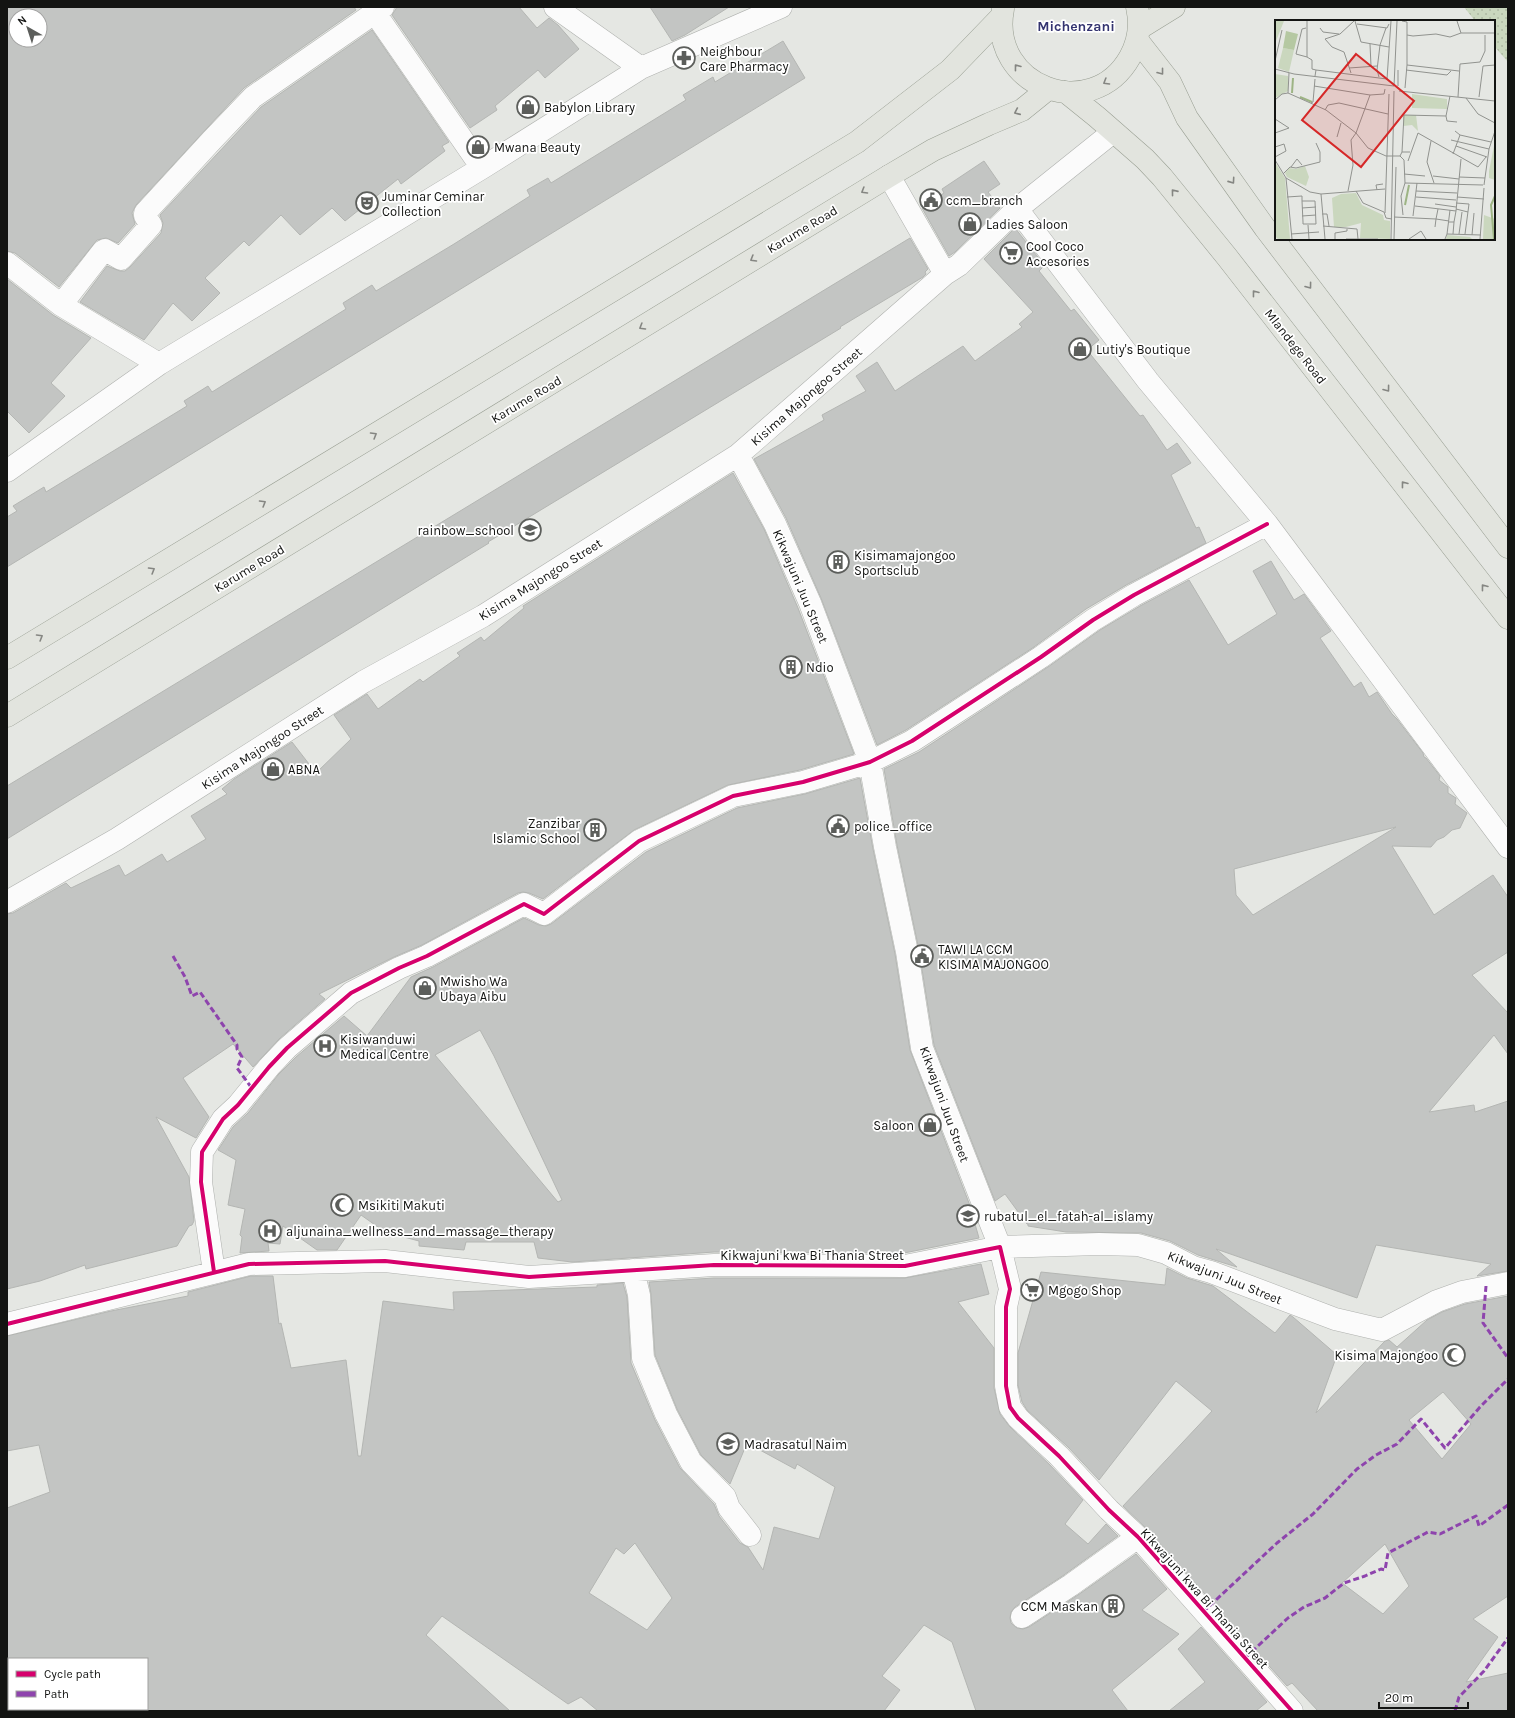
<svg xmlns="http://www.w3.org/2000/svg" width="1515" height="1718" font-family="Karla,sans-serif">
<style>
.grass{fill:url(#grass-dots)}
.building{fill:#c3c5c3;stroke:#b4b6b3;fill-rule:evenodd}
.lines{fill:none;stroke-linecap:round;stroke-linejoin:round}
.minor-casing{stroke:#afb1ae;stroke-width:23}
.primary-casing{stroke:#989e92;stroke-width:23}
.minor{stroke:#fbfbfb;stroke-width:22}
.primary{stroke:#e2e4de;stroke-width:22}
.quiet{stroke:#8e44ad;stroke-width:3;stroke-dasharray:6 3;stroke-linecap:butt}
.cycleway-casing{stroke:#fff;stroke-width:6}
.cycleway{stroke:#d6006c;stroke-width:4}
.oneway{stroke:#858682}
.labels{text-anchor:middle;stroke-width:3.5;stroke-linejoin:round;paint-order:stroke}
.poi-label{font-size:13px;fill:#131412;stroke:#fff;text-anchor:start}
.street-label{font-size:13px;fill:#131412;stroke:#fff}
.neighbourhood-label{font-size:14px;font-weight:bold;fill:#343470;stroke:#fff}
.inset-river{fill:none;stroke:#9db484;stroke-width:2}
.inset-road{fill:none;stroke:#91938f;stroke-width:1}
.view{fill:#d62828;fill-opacity:0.15;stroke:#d62828;stroke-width:2}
.inset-edge{fill:none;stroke:#131412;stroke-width:2}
</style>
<defs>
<pattern id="grass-dots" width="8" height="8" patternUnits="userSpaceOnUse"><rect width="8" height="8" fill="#cad7be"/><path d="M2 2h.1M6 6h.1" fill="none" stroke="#adb8a2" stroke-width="1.8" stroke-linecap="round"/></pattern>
</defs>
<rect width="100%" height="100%" fill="#e5e7e3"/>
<path class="grass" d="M1464 7H1508V62L1494 46V21H1475Z"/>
<path class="building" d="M7 7H354L356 10 244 88 136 205 132 213 135 224 118 243 106 238 97 240 59 287 15 253 7 251ZM16 16H40V40H16Z
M397 7H519L537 28 549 18 558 25 579 49 545 78 538 70 495 106 497 110 470 128 392 15Z
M650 7H729L685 35 672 41Z
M372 30 449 142 442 146 445 151 401 184 398 179 345 221 332 208 300 235 281 215 249 246 244 241 205 278 220 293 192 321 173 303 144 340 80 302 107 266 120 271H125L130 267 161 233 163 223 160 215 261 107Z
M783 41 805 78 7 567V517L17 511 13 506 44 487 46 492 187 406 184 401 208 386 212 392 346 309 343 303 372 285 376 291 454 244 530 196 527 190 548 178 551 183 686 100 683 95 713 77 715 82Z
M984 161 1000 184 988 192 1000 208 955 252 949 256 922 208 944 193 942 189Z
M1015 228 1041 261 1039 262 1043 267 1039 271 1071 311 1074 309 1099 340 1087 350 1140 416 1143 415 1167 450 1177 443 1191 463 1171 475 1196 528 1199 527 1206 543 1128 584 1086 609 1034 647 906 730 877 745 821 598 786 518 754 459 824 420 822 415 866 391 856 376 877 362 895 391 963 346 975 361 1022 327 1019 324 1033 312 984 259Z
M910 238 928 269 925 272 926 274 923 277 840 327 841 328 488 542 489 543 7 839V786Z
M7 279 53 315 91 338 51 383 65 396 29 433 7 411Z
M733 473 764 529 798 608 854 754 800 770 728 785 634 830 543 899 529 893 523 892 518 893 422 945 394 957 319 994 325 999 279 1039 253 1067 233 1044 183 1078 209 1117 196 1138 156 1117 189 1177 194 1221 192 1225 189 1226 177 1246 86 1269 85 1265 40 1281 7 1289V914L13 913 66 883 71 888 119 865 125 876 162 854 167 862 206 839 191 816 227 794 222 789 234 779 292 742 316 773 351 739 334 715 367 694 378 709 420 679 423 682 460 656 457 653 481 637 484 641 524 608 523 606Z
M1271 561 1294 600 1304 594 1331 631 1320 638 1354 687 1361 682 1369 697 1377 692 1392 714 1397 719 1423 753 1424 757 1426 758 1440 776 1439 780 1448 787V793L1456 798 1455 804 1467 813 1460 828 1452 830 1444 837 1437 840 1431 847 1392 846 1434 915 1493 875 1508 897V952L1472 975 1508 1013V1054L1494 1035 1429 1112 1474 1105 1475 1112 1508 1101V1271L1477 1276 1491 1264 1376 1245 1357 1298 1216 1249 1237 1267 1198 1255 1170 1241 1141 1233 1066 1232 1028 1226V1224H1027L1005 1194 995 1201 934 1045 919 950 897 845 884 769 919 752 1048 667 1100 630 1140 606 1189 580 1228 645 1277 614 1253 571ZM1396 827 1253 915 1236 895 1234 869Z
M860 778 873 849 895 954 910 1050 974 1216 973 1217 979 1238 904 1253 714 1252 572 1262 538 1258 534 1242H466L464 1250 419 1246V1241L385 1232 361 1215 337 1250H317L283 1226 280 1244 268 1243 269 1251 240 1253 242 1237 240 1235 245 1209 228 1205 236 1160 218 1150 233 1127 248 1113 278 1075 296 1057 344 1016 367 1036 411 977 433 967 524 918 539 925 546 926 551 924 646 852 737 808 805 794ZM480 1030 494 1056 562 1200 558 1202 435 1055Z
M981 1264 989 1294 958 1302 994 1348V1388L1000 1414 1010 1427 1050 1465 1083 1500 1065 1524 1088 1544 1106 1524 1118 1536 1064 1575 1015 1607 1011 1612 1010 1618 1011 1623 1017 1628 1023 1629 1029 1627 1078 1595 1136 1554 1167 1589 1142 1610 1179 1634 1112 1690 1128 1711H976L952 1642 924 1625 882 1676 900 1690 884 1711H598L581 1697 568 1704 442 1616 426 1635 510 1711H147V1659H7V1508L50 1492 39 1445 7 1451V1336L111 1311 188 1296V1292L251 1276H273L279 1324 281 1323 291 1368 346 1360 358 1456H361L383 1301 454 1310 453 1292 597 1287V1285L623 1283 627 1297 631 1363 655 1420 680 1468 714 1504 719 1516 740 1543 748 1547 763 1570 774 1527 819 1539 835 1487 797 1464 795 1469 747 1443 730 1484 701 1455 677 1409 655 1355 651 1294 649 1282 714 1278H905ZM635 1543 672 1598 647 1630 589 1593 616 1548 624 1554Z
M1167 1268 1187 1278 1213 1286 1275 1333 1290 1315 1293 1317 1337 1355 1316 1413 1385 1341 1389 1340 1397 1347 1427 1320 1442 1312 1465 1304 1508 1296V1596L1473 1619 1498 1637 1466 1682 1508 1673V1711H1318L1292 1683 1287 1686 1147 1529 1123 1506 1212 1411 1176 1381 1099 1480 1068 1447 1027 1410 1022 1402 1018 1385V1353L1041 1272 1165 1285ZM1443 1392 1471 1424 1442 1459 1409 1420ZM1385 1544 1409 1586 1383 1614 1342 1583Z
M1201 1627 1267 1702 1256 1711H1169L1205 1682 1178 1649Z"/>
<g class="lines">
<g class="minor-casing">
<path id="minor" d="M555 7 641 68
M375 13 482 168
M1017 209 1148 381 1267 524 1508 847
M7 263 61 305 159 364
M945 274 959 265 1017 209 1113 132
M61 305 103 251 105 250 121 259 151 225 145 216V213L212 140 253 97 383 7
M738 455 775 524 810 603 870 762 885 847 907 952 922 1048 1000 1247 1099 1244 1138 1245 1166 1253 1193 1267 1211 1272 1335 1319 1382 1330 1437 1301 1462 1292 1508 1283
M7 471 159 364 482 168 641 68 781 7
M7 902 117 839 363 682 483 616 738 455 945 274 889 176
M633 1270 639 1295 643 1358 666 1414 691 1462 725 1497 729 1508 750 1535
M214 1272 201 1182 202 1152 223 1119 238 1105 269 1067 287 1048 351 993 399 968 427 956 524 904 544 914 639 841 733 796 803 782 870 762 912 741 1041 657 1093 620 1134 595 1267 524
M7 1324 249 1264 385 1261 529 1277 714 1265 905 1266 1000 1247 1010 1289 1006 1307V1386L1010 1407 1018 1418 1059 1456 1109 1510 1138 1537 1292 1711
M1022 1617 1071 1585 1138 1537"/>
</g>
<g class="primary-casing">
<path id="primary" d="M1003 9C988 87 1092 125 1130 57 1139 41 1141 25 1137 7
M1140 28 1174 7
M1138 41 1170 82 1187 118 1265 228 1508 547
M1066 92 1097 117 1145 159 1162 177 1227 257 1508 618
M7 658 857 142 950 70 1002 16
M7 716 889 176 933 150 989 124 1022 110 1048 89"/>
</g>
<use href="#minor" class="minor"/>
<use href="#primary" class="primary"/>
<path class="quiet" d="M173 956 185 977 192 996 200 992 237 1045V1049L242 1057 237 1068 251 1087
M1486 1286 1483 1323 1508 1358
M1203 1612 1277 1543 1313 1514 1357 1469 1376 1455 1397 1444 1421 1419 1445 1448 1480 1407 1508 1379
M1245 1658 1288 1618 1304 1607 1325 1598 1344 1583 1365 1576 1381 1569 1385 1570 1388 1553 1428 1532 1440 1534 1476 1516 1479 1526 1508 1505
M1455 1711 1459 1697 1484 1671 1508 1638"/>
<g class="cycleway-casing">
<path id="cycleway" d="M214 1272 201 1182 202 1152 223 1119 238 1105 269 1067 287 1048 351 993 399 968 427 956 524 904 544 914 639 841 733 796 803 782 870 762 912 741 1041 657 1093 620 1134 595 1267 524
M7 1324 249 1264 385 1261 529 1277 714 1265 905 1266 1000 1247 1010 1289 1006 1307V1386L1010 1407 1018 1418 1059 1456 1109 1510 1138 1537 1292 1711"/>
</g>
<use href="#cycleway" class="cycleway"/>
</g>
<defs><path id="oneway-chevron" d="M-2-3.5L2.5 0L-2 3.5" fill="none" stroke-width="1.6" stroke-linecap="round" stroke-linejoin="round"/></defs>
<g class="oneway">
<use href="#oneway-chevron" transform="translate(1017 67) rotate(-128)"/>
<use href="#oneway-chevron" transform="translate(1161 72) rotate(52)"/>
<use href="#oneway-chevron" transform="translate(1106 82) rotate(149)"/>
<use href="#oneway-chevron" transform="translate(1017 112) rotate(156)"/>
<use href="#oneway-chevron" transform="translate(1232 181) rotate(55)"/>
<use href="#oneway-chevron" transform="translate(864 191) rotate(149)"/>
<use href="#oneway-chevron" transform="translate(1174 192) rotate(-129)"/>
<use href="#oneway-chevron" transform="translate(753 259) rotate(149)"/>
<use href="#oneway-chevron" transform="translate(1309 286) rotate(53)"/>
<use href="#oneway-chevron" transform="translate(1255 293) rotate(-128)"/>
<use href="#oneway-chevron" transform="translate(642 327) rotate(149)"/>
<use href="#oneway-chevron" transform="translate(1387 389) rotate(53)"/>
<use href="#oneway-chevron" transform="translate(374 435) rotate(-31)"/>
<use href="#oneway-chevron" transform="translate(1404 484) rotate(-128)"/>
<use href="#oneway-chevron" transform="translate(263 503) rotate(-31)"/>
<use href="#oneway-chevron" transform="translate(152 570) rotate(-31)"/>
<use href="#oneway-chevron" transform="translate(1484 587) rotate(-128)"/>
<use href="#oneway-chevron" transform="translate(40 637) rotate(-31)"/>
</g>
<defs>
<g id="pharmacy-ring" transform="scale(1.15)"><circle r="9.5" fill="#fff" stroke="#5c5e5b" stroke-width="1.5"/><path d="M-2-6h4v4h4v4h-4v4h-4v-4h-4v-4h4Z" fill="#5c5e5b"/></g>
<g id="shop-ring" transform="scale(1.15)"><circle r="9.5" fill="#fff" stroke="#5c5e5b" stroke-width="1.5"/><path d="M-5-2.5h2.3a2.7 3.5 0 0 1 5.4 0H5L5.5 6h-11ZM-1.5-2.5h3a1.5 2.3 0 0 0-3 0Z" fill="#5c5e5b"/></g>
<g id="civic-ring" transform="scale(1.15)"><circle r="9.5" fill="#fff" stroke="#5c5e5b" stroke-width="1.5"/><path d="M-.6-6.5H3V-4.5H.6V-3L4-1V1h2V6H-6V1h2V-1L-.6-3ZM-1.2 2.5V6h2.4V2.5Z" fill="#5c5e5b"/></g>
<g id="theatre-ring" transform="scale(1.15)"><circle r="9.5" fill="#fff" stroke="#5c5e5b" stroke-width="1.5"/><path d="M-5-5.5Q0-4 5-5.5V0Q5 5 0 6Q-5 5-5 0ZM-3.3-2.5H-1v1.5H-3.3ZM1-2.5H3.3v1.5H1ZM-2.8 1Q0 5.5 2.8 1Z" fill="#5c5e5b"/></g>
<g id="supermarket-ring" transform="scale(1.15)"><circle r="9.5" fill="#fff" stroke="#5c5e5b" stroke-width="1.5"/><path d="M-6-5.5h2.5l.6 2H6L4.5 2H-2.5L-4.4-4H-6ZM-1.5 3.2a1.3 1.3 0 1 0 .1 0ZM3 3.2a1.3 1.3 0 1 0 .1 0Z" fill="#5c5e5b"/></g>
<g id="school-ring" transform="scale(1.15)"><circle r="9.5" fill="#fff" stroke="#5c5e5b" stroke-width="1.5"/><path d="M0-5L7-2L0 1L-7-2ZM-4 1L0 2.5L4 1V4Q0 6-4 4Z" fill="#5c5e5b"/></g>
<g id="building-ring" transform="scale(1.15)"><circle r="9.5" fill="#fff" stroke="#5c5e5b" stroke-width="1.5"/><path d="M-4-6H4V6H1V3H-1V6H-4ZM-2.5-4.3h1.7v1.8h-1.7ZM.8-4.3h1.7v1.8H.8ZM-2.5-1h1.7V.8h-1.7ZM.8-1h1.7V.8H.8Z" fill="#5c5e5b"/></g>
<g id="hospital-ring" transform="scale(1.15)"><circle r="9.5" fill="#fff" stroke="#5c5e5b" stroke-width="1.5"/><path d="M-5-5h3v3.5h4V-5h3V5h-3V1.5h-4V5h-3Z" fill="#5c5e5b"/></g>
<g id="mosque-ring" transform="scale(1.15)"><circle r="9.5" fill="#fff" stroke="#5c5e5b" stroke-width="1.5"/><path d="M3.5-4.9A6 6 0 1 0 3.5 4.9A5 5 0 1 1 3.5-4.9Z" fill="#5c5e5b"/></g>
<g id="university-ring" transform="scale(1.15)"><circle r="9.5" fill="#fff" stroke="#5c5e5b" stroke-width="1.5"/><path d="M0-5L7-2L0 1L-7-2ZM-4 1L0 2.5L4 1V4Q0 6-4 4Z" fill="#5c5e5b"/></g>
</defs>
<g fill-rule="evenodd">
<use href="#pharmacy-ring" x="684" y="58"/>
<use href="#shop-ring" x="528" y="107"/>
<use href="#shop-ring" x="478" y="147"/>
<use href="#civic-ring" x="931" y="200"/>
<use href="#theatre-ring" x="367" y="203"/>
<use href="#shop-ring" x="970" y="224"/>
<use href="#supermarket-ring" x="1011" y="253"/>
<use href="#shop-ring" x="1080" y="349"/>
<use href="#school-ring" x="530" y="530"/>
<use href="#building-ring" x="838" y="562"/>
<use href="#building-ring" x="791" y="667"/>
<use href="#shop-ring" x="273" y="769"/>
<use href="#civic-ring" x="838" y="826"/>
<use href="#building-ring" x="595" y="830"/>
<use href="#civic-ring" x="922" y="956"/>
<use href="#shop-ring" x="425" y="988"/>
<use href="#hospital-ring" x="325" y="1046"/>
<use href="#shop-ring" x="930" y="1125"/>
<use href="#mosque-ring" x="342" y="1205"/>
<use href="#school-ring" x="968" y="1216"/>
<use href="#hospital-ring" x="270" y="1231"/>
<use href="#supermarket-ring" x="1032" y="1290"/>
<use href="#mosque-ring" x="1454" y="1355"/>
<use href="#university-ring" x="728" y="1444"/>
<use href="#building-ring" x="1113" y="1606"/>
</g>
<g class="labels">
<g class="poi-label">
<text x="700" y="56">Neighbour<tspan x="700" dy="15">Care Pharmacy</tspan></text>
<text x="544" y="112">Babylon Library</text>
<text x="494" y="152">Mwana Beauty</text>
<text x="382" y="201">Juminar Ceminar<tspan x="382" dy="15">Collection</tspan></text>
<text x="946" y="205">ccm_branch</text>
<text x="986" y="229">Ladies Saloon</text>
<text x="1026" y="251">Cool Coco<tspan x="1026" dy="15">Accesories</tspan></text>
<text x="1096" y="354">Lutiy's Boutique</text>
<text x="514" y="535" text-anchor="end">rainbow_school</text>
<text x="854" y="560">Kisimamajongoo<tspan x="854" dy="15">Sportsclub</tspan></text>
<text x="806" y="672">Ndio</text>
<text x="288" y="774">ABNA</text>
<text x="580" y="828" text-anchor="end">Zanzibar<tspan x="580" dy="15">Islamic School</tspan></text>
<text x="854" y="831">police_office</text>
<text x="938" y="954">TAWI LA CCM<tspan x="938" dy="15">KISIMA MAJONGOO</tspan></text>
<text x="440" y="986">Mwisho Wa<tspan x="440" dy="15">Ubaya Aibu</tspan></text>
<text x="340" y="1044">Kisiwanduwi<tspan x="340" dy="15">Medical Centre</tspan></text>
<text x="914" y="1130" text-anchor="end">Saloon</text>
<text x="358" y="1210">Msikiti Makuti</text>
<text x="984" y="1221">rubatul_el_fatah-al_islamy</text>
<text x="286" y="1236">aljunaina_wellness_and_massage_therapy</text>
<text x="1048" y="1295">Mgogo Shop</text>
<text x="1438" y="1360" text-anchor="end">Kisima Majongoo</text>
<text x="744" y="1449">Madrasatul Naim</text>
<text x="1098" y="1611" text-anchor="end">CCM Maskan</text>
</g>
<g class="street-label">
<text transform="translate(802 229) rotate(-31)" y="5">Karume Road</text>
<text transform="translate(1296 346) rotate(52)" y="5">Mlandege Road</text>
<text transform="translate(806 396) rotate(-41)" y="5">Kisima Majongoo Street</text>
<text transform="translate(526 399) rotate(-31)" y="5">Karume Road</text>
<text transform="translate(249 568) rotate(-31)" y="5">Karume Road</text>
<text transform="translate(540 579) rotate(-32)" y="5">Kisima Majongoo Street</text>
<text transform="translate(801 586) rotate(67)" y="5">Kikwajuni Juu Street</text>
<text transform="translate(262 747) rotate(-33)" y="5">Kisima Majongoo Street</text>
<text transform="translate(945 1104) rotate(70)" y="5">Kikwajuni Juu Street</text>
<text x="812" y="1260">Kikwajuni kwa Bi Thania Street</text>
<text transform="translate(1225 1277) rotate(22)" y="5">Kikwajuni Juu Street</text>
<text transform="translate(1205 1598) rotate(48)" y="5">Kikwajuni kwa Bi Thania Street</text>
</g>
<g class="neighbourhood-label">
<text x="1076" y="31">Michenzani</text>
</g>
</g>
<g transform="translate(1275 20)">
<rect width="220" height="220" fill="#e5e7e3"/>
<path d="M1 1H9L1 21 0 3ZM8 28 19 30 14 52 3 48ZM0 54 13 56V71L0 78ZM137 74 172 79V89L137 88ZM128 95H141L143 111 137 105 128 106ZM220 121V160L214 158V151ZM0 142 10 158 15 219H3L0 216ZM81 173 87 185 108 195 109 200 115 201V219L85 218 86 203 71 207H59L57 178 66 174ZM209 195 220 199V219H208ZM172 215 195 217 197 219H171Z" fill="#cad7be"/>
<path d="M11 11 23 14 19 30 8 28Z" fill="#b5c8a2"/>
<path d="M30 146 34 157 31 166 12 157 10 153 14 148 21 149Z" fill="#cad7be"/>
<path class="inset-river" d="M17 73 18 58M25 77 37 82M130 185 134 165M219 219 216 185 220 176"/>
<path class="inset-road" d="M32 1V37L37 40V49L41 50 40 56M80 1 86 22 114 27M127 1 132 2V15L138 16 161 14 175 17 186 13H220M182 1 186 13M82 4 112 8 114 4M31 8 27 9 21 34 32 37M45 8 48 12 64 14M95 24 96 46M0 41 7 10M132 45V15M74 48 102 46M0 49 19 54 119 66M41 50 112 59 116 1M123 50V66M131 50 172 55 176 51M76 53 69 32 57 27 50 19 65 14 79 1M104 57 102 50 105 25 111 8M39 66 95 75 109 74 110 69M119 66 122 1M130 68 132 45 184 51M124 71 220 81M13 73 14 53M95 75 81 113 93 128 111 136H125L129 140 130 163 208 165M183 77 185 44 205 42 210 31V15M204 77 208 46 220 45M191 78 203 94 220 103M0 80 7 74 13 73 51 90 81 113 76 120 78 145 73 171M36 83 38 82 40 59M50 90 53 85 64 83 113 94M171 96 172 101 182 102M0 99 14 108 0 113M180 111 185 115 216 122M62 117 66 103M176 120 214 129M156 121 152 142 159 163M181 126 212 137M0 127 9 124 11 131 0 137M127 132 129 95 171 96 175 76M178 134 185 115M125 136 127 132H135M0 140 11 158 17 219M133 141 143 113 203 147 211 137M16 147 22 139 27 145M8 154 15 147 21 148 45 142V132L41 123M129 154 150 156M158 156 184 159M184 157 210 158M11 158 35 172 46 174 110 169M209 165 214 129 220 111M102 170 101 165 108 164M81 171 88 183 109 192 111 198 117 199M141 171 182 173M46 174 50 219M12 177 27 176V181L28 202V204H41L40 181H27M141 177 181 180M182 177 209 179M181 183 194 184 190 214M160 184 181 187M140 186 181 191 186 139M27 188 41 187M163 189 161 199 174 201M181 189 193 192M110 193 114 74M47 194H52L54 206M128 195 126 176 130 163M27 196 41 195M138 196 142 163M119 197 161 199 160 207M174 202H179L181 191M33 205 34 219M48 206 82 209 83 219M16 214 44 212M172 214 175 190M178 214 179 202M184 214 187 192M197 215 199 193M60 219V213L72 211V209M71 219H103M116 219 119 71M119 219 121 147M134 219 146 211 151 219M170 219 172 214 206 215M205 219 209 168"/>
<path class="view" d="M81 34 139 81 86 147 27 100Z"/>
<rect width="220" height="220" class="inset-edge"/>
</g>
<rect width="1515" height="1718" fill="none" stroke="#131412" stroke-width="16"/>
<rect x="8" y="1658" width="140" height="52" fill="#ffffff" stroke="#a1a1a0"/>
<rect x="16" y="1671" width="20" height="6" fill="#d6006c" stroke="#a1a1a0"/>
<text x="44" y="1678" font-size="12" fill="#131412">Cycle path</text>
<rect x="16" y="1691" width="20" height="6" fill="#8e44ad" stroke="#a1a1a0"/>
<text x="44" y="1698" font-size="12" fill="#131412">Path</text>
<g transform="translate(28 28) rotate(321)"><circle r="19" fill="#ffffff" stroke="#a1a1a0"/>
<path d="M0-3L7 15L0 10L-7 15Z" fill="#5c5e5b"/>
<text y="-6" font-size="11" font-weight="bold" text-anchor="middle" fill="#131412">N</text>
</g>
<path d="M1379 1702v6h89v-6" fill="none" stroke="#131412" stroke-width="2"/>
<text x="1385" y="1702" font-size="12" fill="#131412" stroke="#ffffff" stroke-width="3" paint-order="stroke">20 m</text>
</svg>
